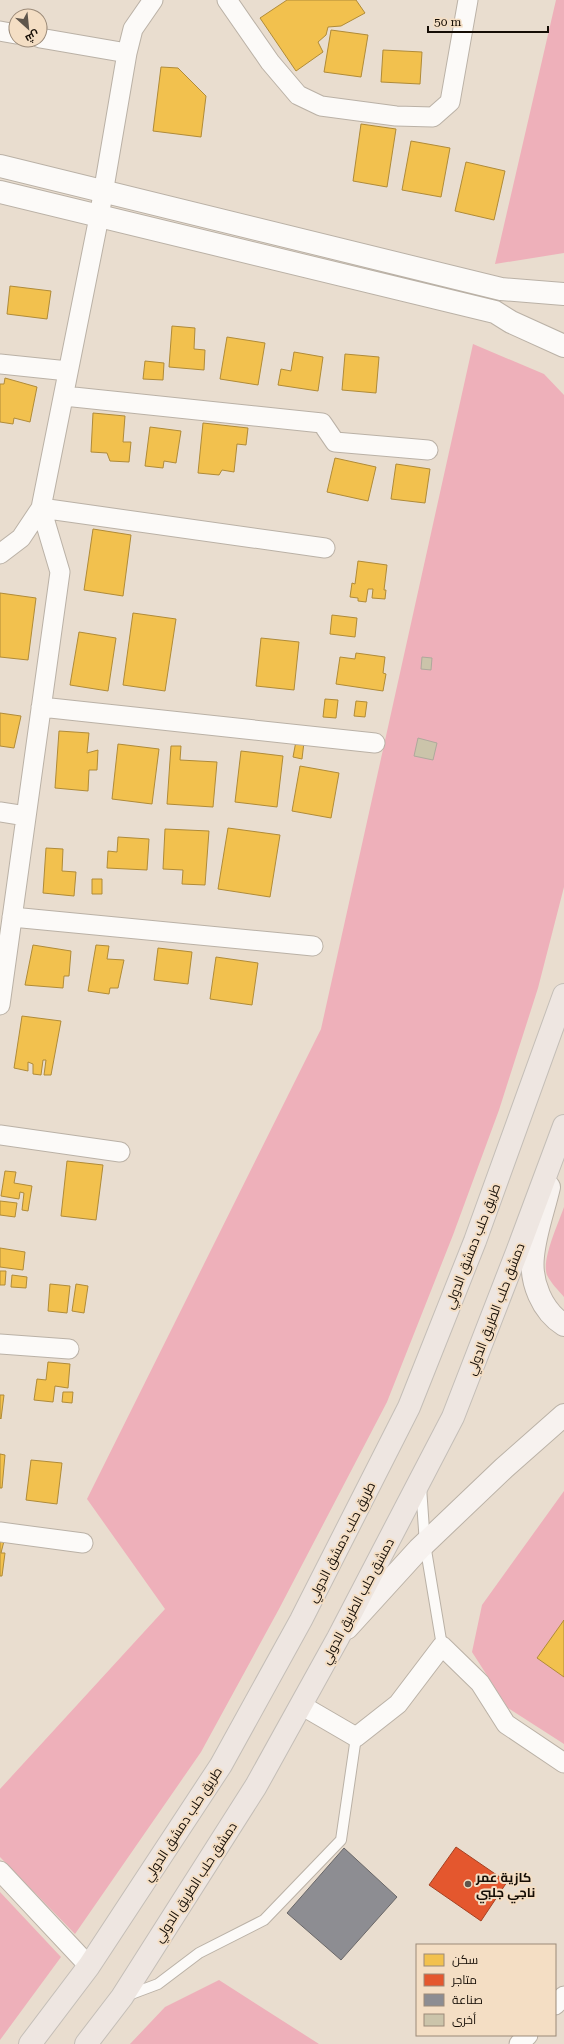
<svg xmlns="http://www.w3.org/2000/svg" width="564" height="2044" font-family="'Roboto Serif',Cairo,serif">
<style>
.forest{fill:#eeb0ba}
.homes{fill:#f2c14e;stroke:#b08b38}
.shops{fill:#e4572e;stroke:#a64122}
.industry{fill:#8d8d92;stroke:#696768}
.building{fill:#cbc4aa;stroke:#aea99c}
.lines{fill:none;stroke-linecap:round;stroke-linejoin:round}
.service-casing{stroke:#bab1a6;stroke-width:12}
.minor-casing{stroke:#bab1a6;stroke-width:21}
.tertiary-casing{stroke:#bab1a6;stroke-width:24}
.secondary-casing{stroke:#bab1a6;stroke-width:24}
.trunk-casing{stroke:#c4beb7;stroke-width:24}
.service{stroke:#fcfaf8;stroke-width:10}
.minor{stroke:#fcfaf8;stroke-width:19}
.tertiary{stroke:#fcfaf8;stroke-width:22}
.secondary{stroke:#f7f2ef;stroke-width:22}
.trunk{stroke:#eee6e1;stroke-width:22}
.poi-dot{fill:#5f564c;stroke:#f4dec4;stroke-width:1.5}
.labels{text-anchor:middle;stroke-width:4;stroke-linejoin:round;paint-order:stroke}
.street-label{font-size:13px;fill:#150d05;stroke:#f4dec4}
.poi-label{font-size:13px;font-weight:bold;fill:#150d05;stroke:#f4dec4;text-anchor:start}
</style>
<rect width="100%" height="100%" fill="#e9ddcf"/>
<path class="forest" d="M556 0H564V253L495 264Z
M473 344 544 374 564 395V887L538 988 499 1110 453 1235 387 1402 279 1609 201 1752 75 1934 0 1857V1789L165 1609 87 1499 321 1029Z
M564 1207V1297C558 1290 551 1283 547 1275 541 1260 559 1222 564 1207Z
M564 1491V1744L508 1708 472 1652 482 1605Z
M0 1892 61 1957 0 2040Z
M219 1980 319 2044H130L165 2007Z"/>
<path class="homes" d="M287 0H356L365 13 341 26 328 27 326 35 318 42 323 52 296 71 260 18Z
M331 30 368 35 361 77 324 72Z
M383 50 422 52 420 84 381 82Z
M161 67 178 68 206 96 201 137 153 131Z
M361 124 396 129 387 187 353 181Z
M411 141 450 148 441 197 402 190Z
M466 162 505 171 494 220 455 211Z
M10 286 51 291 47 319 7 314Z
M172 326 195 328 194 349 205 350 204 370 169 367Z
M227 337 265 343 258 385 220 379Z
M294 352 323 357 318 391 278 385 281 369 291 371Z
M345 354 379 357 376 393 342 390Z
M145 361 164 363 163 380 143 379Z
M5 378 37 387 30 422 14 418 13 424 0 422V384H4Z
M93 413 125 416 123 442H131L129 462 110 461 107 453 91 452Z
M203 423 248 428 246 445 237 444 234 472 222 470 219 475 198 473Z
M150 427 181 431 176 463 164 461 163 468 145 466Z
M335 458 376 467 368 501 327 492Z
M396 464 430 469 425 503 391 499Z
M93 529 131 535 123 596 84 590Z
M358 561 387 565 384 590H386L385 599 372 598 373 589H368L366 602 358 601V598L350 597 352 583 355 584Z
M0 593 36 598 28 660 0 657Z
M133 613 176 619 165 691 123 685Z
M332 615 357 618 355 637 330 634Z
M79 632 116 638 108 691 70 685Z
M261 638 299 642 294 690 256 686Z
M356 653 385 657 383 673 386 674 383 691 336 684 340 657 355 659Z
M325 699 338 700 336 718 323 717Z
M356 701 367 702 365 717 354 716Z
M0 713 21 716 14 748 0 746Z
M59 731 89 733 87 753 98 750 97 770H89L88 791 55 788Z
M296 741 304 742 302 759 293 757Z
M118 744 159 749 152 804 112 799Z
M171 746H181L180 760 217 762 213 807 167 804Z
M241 751 283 756 277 807 235 802Z
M300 766 339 773 331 818 292 811Z
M228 828 280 835 270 897 218 889Z
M165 829 209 831 205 885 182 884 183 870 163 869Z
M118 837 149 839 147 870 107 868 108 851 117 852Z
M46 848 63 849 62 871 76 872 74 896 43 893Z
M92 879H102V894H92Z
M33 945 71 951 69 976H64L63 988 25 985Z
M96 945 109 946 107 959 124 960 118 988H110L109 994 88 991Z
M158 948 192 952 188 984 154 980Z
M216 957 258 963 252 1005 210 999Z
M22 1016 61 1021 51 1075H44L46 1060H43L41 1075 33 1074V1064L28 1062V1071L14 1068Z
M67 1161 103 1165 96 1220 61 1216Z
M5 1171 16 1172 14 1183 32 1186 28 1211 22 1210 24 1193 20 1192 19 1199 1 1196Z
M0 1201 17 1203 15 1217 0 1215Z
M0 1248 25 1252 23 1270 0 1267Z
M0 1271H6L5 1285H0Z
M12 1275 27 1277 26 1288 11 1287Z
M50 1284 70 1286 67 1313 48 1311Z
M76 1284 88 1286 84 1313 72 1311Z
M48 1362 70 1364 68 1388 55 1386 53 1402 34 1400 37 1379 46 1380Z
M63 1392H73L72 1403 62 1402Z
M0 1395H4L1 1419 0 1418Z
M0 1454 5 1455 2 1488H0Z
M31 1460 62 1463 57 1504 26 1500Z
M0 1532 6 1533 1 1553H5L2 1576H0Z
M564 1620V1677L537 1658Z"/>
<path class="shops" d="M456 1847 507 1882 481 1921 429 1885Z"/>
<path class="industry" d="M344 1848 397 1897 341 1960 287 1913Z"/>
<path class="building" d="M422 657 432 658 431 670 421 669Z
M418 738 437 743 433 760 414 756Z"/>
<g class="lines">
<g class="service-casing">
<path id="service" d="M421 1487 425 1544 442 1646
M126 1996 158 1984 199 1953 264 1920 341 1840 356 1737"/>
</g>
<g class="minor-casing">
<path id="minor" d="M227 0 270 62 298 95 321 106 396 116 433 117 450 102 468 0
M0 31 16 34
M40 38 127 53
M0 364 68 371
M64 396 322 423 335 442 428 450
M0 554 21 538 41 508 99 217 127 53 133 29 153 0
M41 707 375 743
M0 812 26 816
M12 917 313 946
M0 1005 60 572 41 508 325 548
M0 1135 120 1152
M0 1344 69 1349
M0 1532 83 1543
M301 1705 356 1737 398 1704 442 1646 480 1683 506 1724 564 1763
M0 1871 89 1966
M555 2005 564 1996
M519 2044 528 2035"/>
</g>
<g class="tertiary-casing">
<path id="tertiary" d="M0 166 501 289 564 294
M0 192 495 312 511 322 564 346"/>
</g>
<g class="secondary-casing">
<path id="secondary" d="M549 1187C544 1209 535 1233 533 1256 530 1282 542 1311 564 1325
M347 1628 419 1549 504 1468 564 1415"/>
</g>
<g class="trunk-casing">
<path id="trunk" d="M30 2044 89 1966 221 1765 301 1620 409 1407 475 1241 564 995
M86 2044 122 1997 256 1786 338 1638 453 1417 517 1252 564 1126"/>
</g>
<use href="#service" class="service"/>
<use href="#minor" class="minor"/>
<use href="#tertiary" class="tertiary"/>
<use href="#secondary" class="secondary"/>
<use href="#trunk" class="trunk"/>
</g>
<circle class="poi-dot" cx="468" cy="1884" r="4"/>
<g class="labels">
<g class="street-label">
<text transform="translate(472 1246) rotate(-69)" y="5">طريق حلب دمشق الدولي</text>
<text transform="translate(495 1309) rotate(-69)" y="5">دمشق حلب الطريق الدولي</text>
<text transform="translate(341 1542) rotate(-63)" y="5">طريق حلب دمشق الدولي</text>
<text transform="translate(357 1601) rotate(-62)" y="5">دمشق حلب الطريق الدولي</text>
<text transform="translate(182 1824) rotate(-57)" y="5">طريق حلب دمشق الدولي</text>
<text transform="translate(195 1882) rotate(-57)" y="5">دمشق حلب الطريق الدولي</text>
</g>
<g class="poi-label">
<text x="476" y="1882">كازية عمر<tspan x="476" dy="15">ناجي جلبي</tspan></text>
</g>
</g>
<rect x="416" y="1944" width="140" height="92" fill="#f4dec4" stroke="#9b8a78"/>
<rect x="424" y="1954" width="20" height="12" fill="#f2c14e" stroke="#9b8a78"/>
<text x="452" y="1964" font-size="12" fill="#150d05">سكن</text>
<rect x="424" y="1974" width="20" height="12" fill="#e4572e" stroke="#9b8a78"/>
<text x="452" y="1984" font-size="12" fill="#150d05">متاجر</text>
<rect x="424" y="1994" width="20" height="12" fill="#8d8d92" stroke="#9b8a78"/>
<text x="452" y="2004" font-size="12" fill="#150d05">صناعة</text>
<rect x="424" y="2014" width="20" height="12" fill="#cbc4aa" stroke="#9b8a78"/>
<text x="452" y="2024" font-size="12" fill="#150d05">أخرى</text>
<g transform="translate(28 28) rotate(153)"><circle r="19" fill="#f4dec4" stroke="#9b8a78"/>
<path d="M0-3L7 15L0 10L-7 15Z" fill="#5f564c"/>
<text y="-6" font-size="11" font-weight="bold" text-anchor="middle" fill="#150d05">ش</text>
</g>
<path d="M428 26v6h120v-6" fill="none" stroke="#150d05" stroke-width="2"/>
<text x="434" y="26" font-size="12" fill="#150d05" stroke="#f4dec4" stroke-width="3" paint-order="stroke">50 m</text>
</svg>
